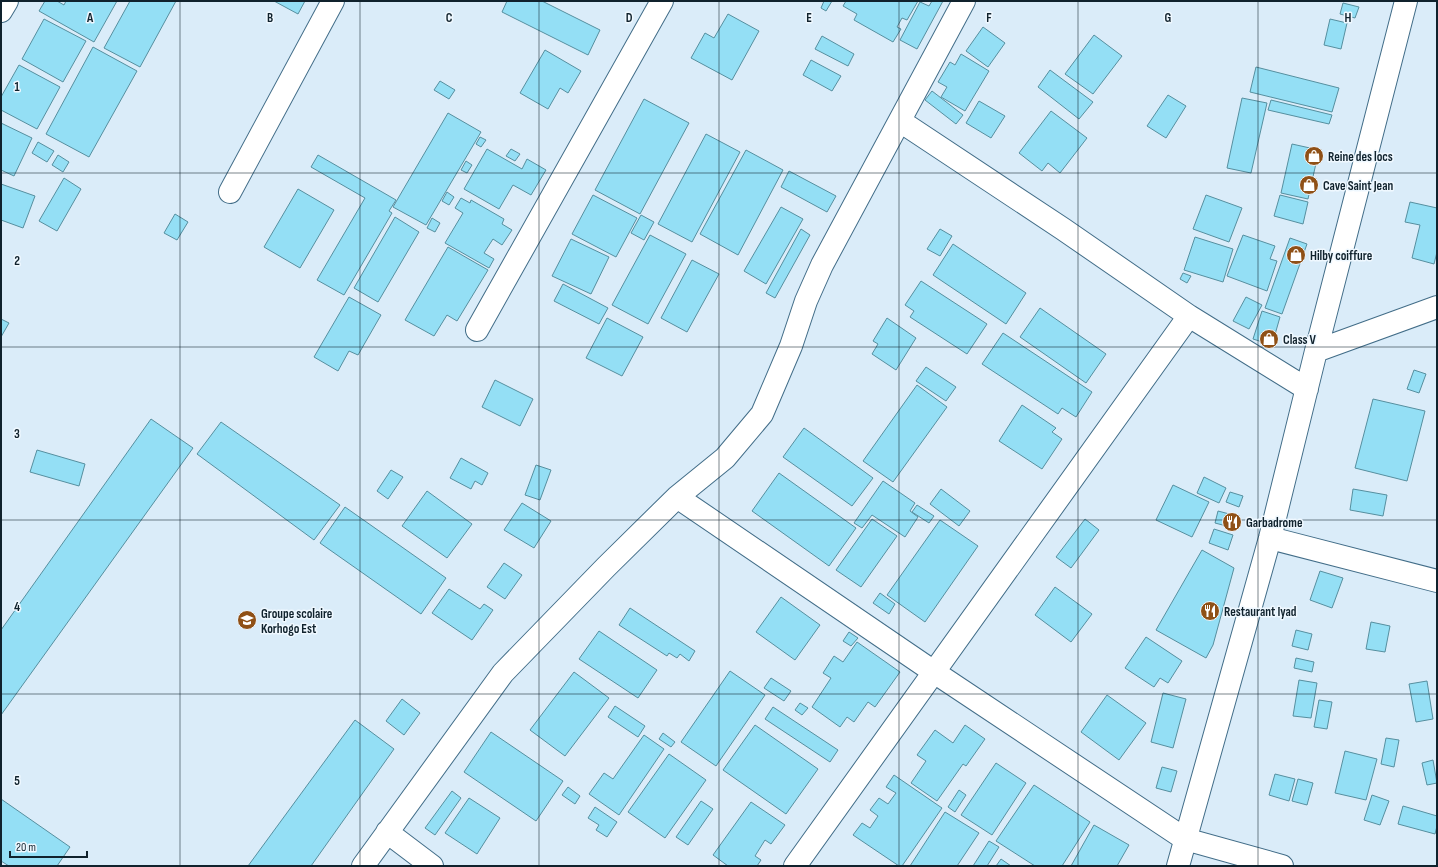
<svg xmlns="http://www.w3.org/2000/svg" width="1438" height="867" font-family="'Sofia Sans Condensed',sans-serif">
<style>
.building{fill:#94dff5;stroke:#568f9f}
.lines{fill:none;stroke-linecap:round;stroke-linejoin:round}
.minor-casing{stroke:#426d88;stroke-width:24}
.minor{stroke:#fff;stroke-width:22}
.grid{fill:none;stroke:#10222d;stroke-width:1;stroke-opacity:0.55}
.labels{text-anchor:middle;stroke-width:3;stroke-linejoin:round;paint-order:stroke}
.poi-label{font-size:13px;font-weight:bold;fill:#10222d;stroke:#eff8ff;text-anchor:start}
.grid-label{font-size:13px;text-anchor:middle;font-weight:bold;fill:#10222d;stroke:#eff8ff;stroke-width:3;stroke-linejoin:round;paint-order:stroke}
</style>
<rect width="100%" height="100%" fill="#daecf9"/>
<path class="building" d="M45 1H57L64 5 66 1H117L94 42 39 11Z
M130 1H176L140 67 104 48Z
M274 1H305L298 14Z
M507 1H542L600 30 588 55 502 12Z
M824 1H832L826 11 821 8Z
M846 1H918L907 20 902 18 897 27 901 29 893 42 854 20 857 14 843 6Z
M932 1H943L917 49 900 40 920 2 929 6Z
M1343 3 1359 7 1355 18 1340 14Z
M728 14 759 31 732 80 691 58 705 33 714 38Z
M44 19 86 41 63 82 22 59Z
M1330 19 1347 23 1341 49 1324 45Z
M983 27 1005 43 988 67 966 51Z
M1094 35 1122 56 1093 94 1065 74Z
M822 36 854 54 848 66 815 49Z
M93 47 137 71 89 157 46 134Z
M545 50 581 71 568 93 560 88 548 109 520 93Z
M961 54 989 71 965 111 941 97 947 87 938 82 950 62 955 65Z
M811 60 841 76 832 91 803 75Z
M19 65 60 87 37 129 1 110V97Z
M1256 67 1339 88 1332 112 1250 92Z
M1050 70 1093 102 1079 119 1038 87Z
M440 81 455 90 449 99 434 90Z
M932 91 963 115 956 124 925 100Z
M1168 95 1186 106 1166 138 1147 126Z
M1242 98 1267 103 1251 173 1227 168Z
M644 99 689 123 640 214 595 190Z
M1271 100 1332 115 1329 124 1268 110Z
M979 101 1005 116 991 138 966 123Z
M1051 111 1087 138 1060 173 1048 163 1042 171 1019 153Z
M448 113 481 132 426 225 393 207Z
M1 123 32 138 14 176 1 170Z
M706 134 740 152 692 242 658 224Z
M480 137 486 140 481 147 476 144Z
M38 142 54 151 47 162 32 153Z
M1292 144 1319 150 1308 199 1281 193Z
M487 149 522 169 527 159 546 170 531 195 513 185 499 209 464 189Z
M511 149 520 154 515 161 506 156Z
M746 150 783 170 738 255 700 234Z
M58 155 69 162 63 172 52 165Z
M318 155 396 200 389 211 392 213 344 295 317 280 365 198 311 167Z
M466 161 472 165 467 173 461 170Z
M789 171 836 196 827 212 781 187Z
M64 178 81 189 57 231 39 221Z
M1 184 35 196 23 228 1 220Z
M298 189 334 210 300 268 264 247Z
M447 192 454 197 449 205 442 201Z
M593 195 637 218 616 257 572 234Z
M1206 195 1242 208 1229 242 1193 229Z
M1280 195 1308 202 1303 224 1274 216Z
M461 198 470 203 471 200 504 219 502 224 512 230 502 245 493 239 484 253 494 259 489 268 445 243 463 213 455 208Z
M1410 202 1437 208V252L1434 264 1412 258 1420 225 1405 222Z
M781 207 803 219 766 284 744 271Z
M175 214 188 222 177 240 164 233Z
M641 215 654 222 644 240 631 233Z
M395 217 419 232 378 302 354 288Z
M432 218 440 223 435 232 427 228Z
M801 229 810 235 775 298 766 293Z
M940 229 952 236 940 256 927 249Z
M650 235 686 254 648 324 612 305Z
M1243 235 1275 246 1270 259 1277 261 1267 291 1227 276Z
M1195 237 1233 249 1223 282 1184 270Z
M1290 238 1307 244 1282 314 1265 308Z
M571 239 609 257 591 294 552 276Z
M953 244 1026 293 1006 324 933 275Z
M448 247 488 270 457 321 447 315 434 336 405 320Z
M692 260 719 274 687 332 661 318Z
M1183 273 1191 276 1187 283 1180 279Z
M921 281 987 324 967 354 910 317 914 311 905 305Z
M563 284 608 308 599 324 554 301Z
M349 297 381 315 358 355 349 351 338 371 314 357Z
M1246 297 1262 305 1249 329 1233 321Z
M1040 308 1106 354 1086 383 1020 337Z
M1262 311 1280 317 1272 345 1253 339Z
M607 318 643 337 622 376 586 358Z
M887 318 916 338 896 370 872 354 878 344 873 341Z
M1 319 9 323 1 337Z
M1003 333 1092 392 1076 417 1062 408 1058 414 982 364Z
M926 367 956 387 946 401 916 381Z
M1414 370 1426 374 1419 393 1407 389Z
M495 380 533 399 520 426 482 407Z
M917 385 947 407 893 482 863 461Z
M1373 399 1425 411 1407 481 1355 468Z
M1022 405 1056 428 1052 432 1062 439 1042 469 999 441Z
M151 419 193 448 1 715V630Z
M221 422 340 505 314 540 197 454Z
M804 428 873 478 852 506 783 457Z
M37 450 85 464 79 486 30 472Z
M461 458 488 473 482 485 475 481 471 489 450 478Z
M536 465 551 470 540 500 525 495Z
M391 470 403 477 388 499 377 491Z
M779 473 856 528 829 566 752 511Z
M1204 477 1226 488 1219 503 1197 493Z
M883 481 915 503 910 511 918 517 905 537 872 515 862 528 854 523Z
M1173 485 1209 502 1192 537 1156 520Z
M941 489 970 511 959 526 930 504Z
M1353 489 1387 495 1383 516 1350 510Z
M427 491 472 524 447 558 402 526Z
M1230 492 1243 496 1239 507 1226 502Z
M522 503 551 521 534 548 504 530Z
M917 505 934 516 929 523 912 512Z
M345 507 446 578 421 614 320 543Z
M1218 511 1237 516 1234 528 1215 523Z
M872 519 897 536 861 587 836 570Z
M1085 519 1099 530 1071 568 1056 557Z
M940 520 978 546 925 622 887 595Z
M1214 529 1233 535 1228 550 1209 543Z
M1202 550 1234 568 1213 645 1206 658 1156 630Z
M504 563 522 575 505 599 487 587Z
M1320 571 1343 578 1332 608 1310 600Z
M1055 587 1092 614 1071 642 1035 615Z
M449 589 480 609 484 604 493 610 472 640 432 613Z
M880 593 895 604 889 614 873 603Z
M781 597 820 625 795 660 756 632Z
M630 608 695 651 689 661 680 654 677 658 669 653 667 656 619 625Z
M1371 622 1390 626 1385 652 1366 649Z
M1296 630 1312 634 1308 650 1292 646Z
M599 631 657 670 638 698 579 659Z
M849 632 858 638 851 646 843 641Z
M1146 637 1182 661 1168 683 1160 678 1154 687 1125 668Z
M857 642 900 672 875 707 868 702 854 722 847 717 840 727 812 707 831 678 823 673 834 656 843 662Z
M1296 658 1314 662 1312 672 1294 668Z
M730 671 765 695 716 766 681 742Z
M574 672 609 698 565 756 530 730Z
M771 678 791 691 784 701 764 688Z
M1299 680 1317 683 1311 718 1293 716Z
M1427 681 1433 719 1416 722 1409 684Z
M1163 693 1186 699 1173 748 1151 742Z
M1107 695 1146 723 1119 760 1081 732Z
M402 699 420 713 404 735 386 721Z
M1319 700 1332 702 1327 729 1314 727Z
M800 703 808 708 802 715 795 710Z
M615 706 645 726 638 737 608 717Z
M773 707 838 750 830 762 765 719Z
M355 720 394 749 311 866H248Z
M755 725 818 769 786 814 723 770Z
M965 725 985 739 966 766 963 764 937 801 911 783 926 761 917 755 935 730 953 743Z
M491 732 563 781 536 821 464 772Z
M663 733 675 742 671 747 659 739Z
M644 735 664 749 619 815 589 794 604 773 613 779Z
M1386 738 1399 740 1394 767 1381 764Z
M1345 751 1377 759 1366 800 1335 793Z
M669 754 706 780 665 838 628 812Z
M1433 760 1437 783 1427 785 1422 763Z
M996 763 1026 783 992 835 961 815Z
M1162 767 1177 771 1171 792 1156 788Z
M1275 774 1295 779 1289 801 1269 795Z
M894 775 942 808 902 866H899L853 835 862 823 870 828 878 816 870 810 879 798 888 804 896 793 886 787Z
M1298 779 1313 783 1307 805 1292 801Z
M1034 785 1090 822 1062 866H1035L996 841Z
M568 787 580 796 575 804 562 795Z
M959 790 966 795 955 812 948 807Z
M452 791 461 798 435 835 425 828Z
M1372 795 1389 801 1380 825 1364 820Z
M469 798 500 818 477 854 445 833Z
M1 799 70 847 57 866H9L1 861Z
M701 801 713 809 688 845 676 837Z
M751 802 785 825 771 844 765 840 755 856 761 860 757 866H728L713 855Z
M1403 806 1437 816V826L1435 834 1398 824Z
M595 807 617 822 607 837 596 830 599 825 588 818Z
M945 812 979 833 957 866H910Z
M1094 825 1129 845 1117 866H1071Z
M989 841 999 847 987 866H973Z
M1001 859 1011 866H996Z"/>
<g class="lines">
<g class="minor-casing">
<path id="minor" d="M1 11 7 1
M900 121 1063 229 1189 316 1307 389
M230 192 333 1
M477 330 662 1
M1316 351 1437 307
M677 497 934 672 1185 839 1282 866
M1270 538 1437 581
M387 832 432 866
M363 866 503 673 606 567 677 497 725 458 762 414 791 346 806 301 822 265 964 1
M795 866 1189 316
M1178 866 1270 538 1316 351 1406 1"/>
</g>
<use href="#minor" class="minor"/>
</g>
<path class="grid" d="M180 1V866M360 1V866M539 1V866M719 1V866M899 1V866M1078 1V866M1258 1V866M1 173H1437M1 347H1437M1 520H1437M1 694H1437"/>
<defs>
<g id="shop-disc" transform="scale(1)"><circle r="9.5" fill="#8f5016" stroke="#eff8ff"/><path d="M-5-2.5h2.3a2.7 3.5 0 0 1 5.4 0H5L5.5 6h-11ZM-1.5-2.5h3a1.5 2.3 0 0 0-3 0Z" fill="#fff"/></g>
<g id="restaurant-disc" transform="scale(1)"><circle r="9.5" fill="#8f5016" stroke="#eff8ff"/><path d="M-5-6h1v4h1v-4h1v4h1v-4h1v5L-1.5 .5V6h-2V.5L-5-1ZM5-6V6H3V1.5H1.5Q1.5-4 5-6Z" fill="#fff"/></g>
<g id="school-disc" transform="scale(1)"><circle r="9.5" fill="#8f5016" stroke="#eff8ff"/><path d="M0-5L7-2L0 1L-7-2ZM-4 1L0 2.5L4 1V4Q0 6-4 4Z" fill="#fff"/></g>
</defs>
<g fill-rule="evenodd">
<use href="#shop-disc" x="1314" y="156"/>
<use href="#shop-disc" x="1309" y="185"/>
<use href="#shop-disc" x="1296" y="255"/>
<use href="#shop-disc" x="1269" y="339"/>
<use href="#restaurant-disc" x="1232" y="522"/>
<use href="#restaurant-disc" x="1210" y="611"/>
<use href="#school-disc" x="247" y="620"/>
</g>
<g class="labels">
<g class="poi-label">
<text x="1328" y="161">Reine des locs</text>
<text x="1323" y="190">Cave Saint Jean</text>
<text x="1310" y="260">Hilby coiffure</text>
<text x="1283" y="344">Class V</text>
<text x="1246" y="527">Garbadrome</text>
<text x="1224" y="616">Restaurant Iyad</text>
<text x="261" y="618">Groupe scolaire<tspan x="261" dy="15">Korhogo Est</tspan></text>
</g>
</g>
<g class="grid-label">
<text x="90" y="22">A</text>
<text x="270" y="22">B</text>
<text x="449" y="22">C</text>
<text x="629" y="22">D</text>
<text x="809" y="22">E</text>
<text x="989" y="22">F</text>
<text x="1168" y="22">G</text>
<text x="1348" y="22">H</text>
<text x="17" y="91">1</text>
<text x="17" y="265">2</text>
<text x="17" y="438">3</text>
<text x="17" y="611">4</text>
<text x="17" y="785">5</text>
</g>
<rect width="1438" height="867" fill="none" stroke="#10222d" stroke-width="4"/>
<path d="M10 851v6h77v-6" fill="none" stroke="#10222d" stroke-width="2"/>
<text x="16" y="851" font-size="12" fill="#10222d" stroke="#eff8ff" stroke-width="3" paint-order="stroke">20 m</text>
</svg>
